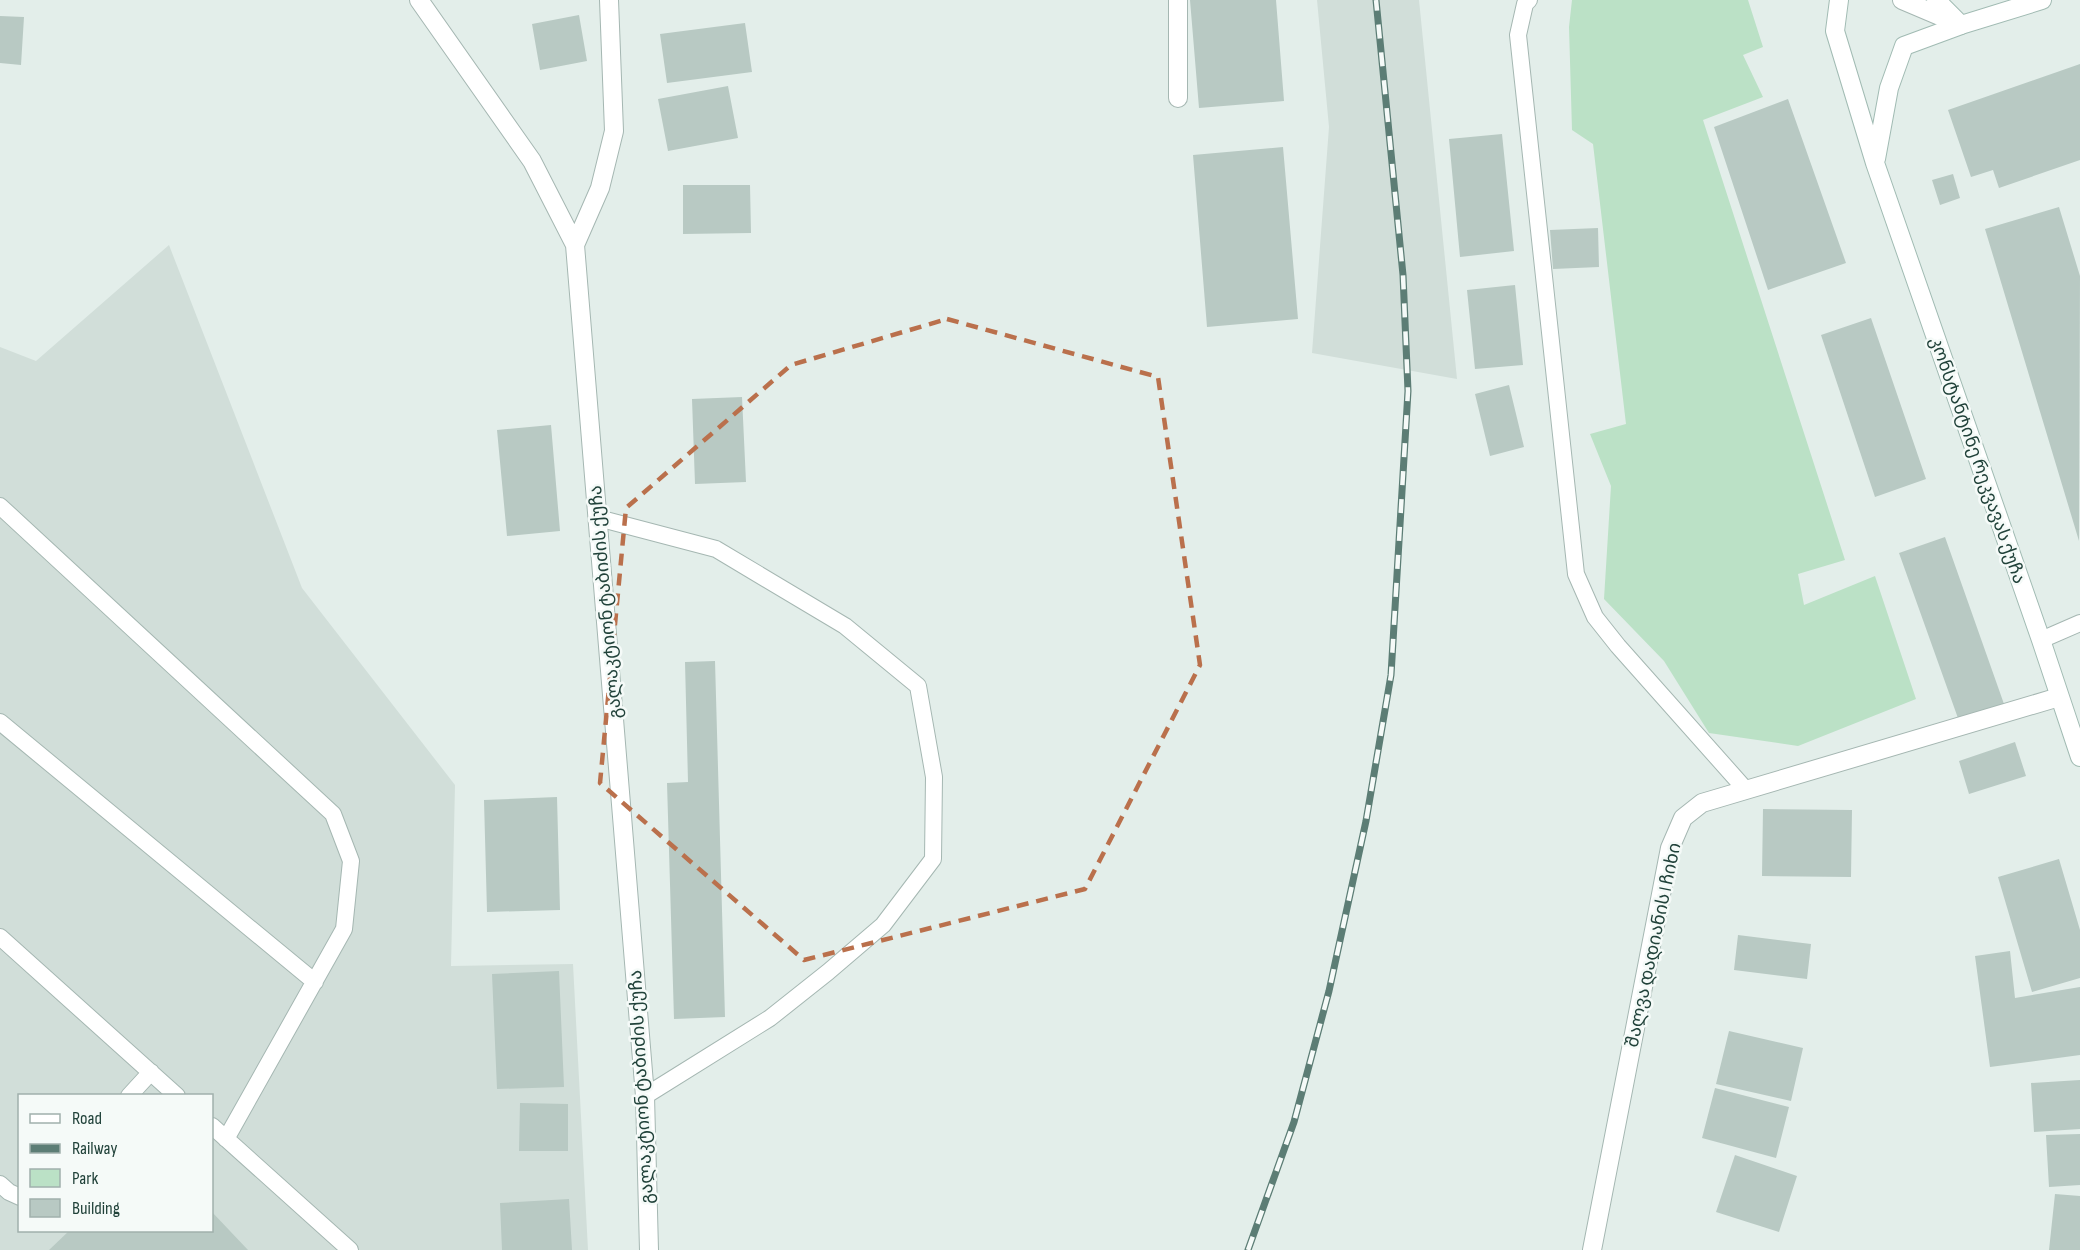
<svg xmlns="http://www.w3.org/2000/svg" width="2080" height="1250" font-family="'Sofia Sans Condensed','Noto Sans Georgian',sans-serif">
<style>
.built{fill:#d1ded9;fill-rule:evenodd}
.green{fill:#bbe1c6}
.building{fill:#b8c9c3}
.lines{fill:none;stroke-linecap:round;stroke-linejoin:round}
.lane-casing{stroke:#a5b7b2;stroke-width:18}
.street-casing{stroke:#a5b7b2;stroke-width:20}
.secondary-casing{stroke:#a1bbb3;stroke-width:20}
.lane{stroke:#fff;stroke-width:16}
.street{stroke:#fff;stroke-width:18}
.secondary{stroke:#fff;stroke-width:18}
.rail-casing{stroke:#5c7d75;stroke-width:7}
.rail{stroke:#f5faf8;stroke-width:4.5;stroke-dasharray:14;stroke-linecap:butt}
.marked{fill:none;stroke:#ba704c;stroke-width:4.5;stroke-dasharray:12 8;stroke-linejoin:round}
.labels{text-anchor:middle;stroke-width:5;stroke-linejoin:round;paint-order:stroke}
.street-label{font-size:18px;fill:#21423a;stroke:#f5faf8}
</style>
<rect width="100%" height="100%" fill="#e3eeea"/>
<path class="built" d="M1317 0H1419L1457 379 1312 353 1329 127Z
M169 245 302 588 455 785 451 966 573 964 588 1250H0V347L36 361ZM20 1096H212V1230H20Z"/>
<path class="green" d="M1572 0H1748L1763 47 1743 55 1763 97 1703 120 1845 560 1798 574 1804 605 1875 576 1916 699 1798 746 1709 733 1664 661 1604 599 1611 486 1590 434 1626 424 1593 144 1572 130 1569 27Z"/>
<path class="building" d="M1190 0H1276L1284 101 1199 108Z
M579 15 587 61 540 70 532 24Z
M0 16 24 17 21 65 0 63Z
M745 23 752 72 667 83 660 34Z
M2080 64V160L1999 188 1993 170 1971 177 1948 110Z
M728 86 738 138 668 151 658 99Z
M1788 99 1846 263 1768 290 1714 127Z
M1502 134 1514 251 1460 257 1449 139Z
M1283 147 1298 319 1207 327 1193 155Z
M1953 174 1960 198 1940 205 1932 180Z
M683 185H750L751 233 683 234Z
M2059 207 2080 276 2079 541 1985 229Z
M1598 228 1599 267 1553 269 1550 230Z
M1515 285 1523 365 1475 369 1467 290Z
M1871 318 1926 479 1875 497 1821 335Z
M1509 385 1524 447 1490 456 1475 394Z
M742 397 746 482 695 484 692 399Z
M551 425 560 531 507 536 497 430Z
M1945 537 2004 704 1959 721 1899 553Z
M715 661 725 1017 674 1019 667 783 688 782 685 662Z
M2015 742 2026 776 1969 794 1959 761Z
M557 797 560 910 487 912 484 800Z
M1763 809 1852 810 1851 877 1762 876Z
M2059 859 2080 930V978L2032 992 1998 877Z
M1738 935 1811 944 1807 979 1734 970Z
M2010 951 2015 998 2080 987V1055L1990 1067 1975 956Z
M559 971 564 1087 497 1089 492 974Z
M1729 1031 1803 1048 1791 1101 1716 1084Z
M2080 1080V1129L2034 1132 2031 1083Z
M1715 1088 1789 1107 1776 1158 1702 1138Z
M520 1103 568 1104V1151H519Z
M2080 1134V1185L2049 1187 2046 1135Z
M1735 1155 1797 1176 1779 1232 1716 1212Z
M2055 1194 2080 1196V1250H2049Z
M569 1199 572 1250H502L500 1203Z
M212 1212 248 1250H49L70 1230H212Z"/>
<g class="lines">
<g class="lane-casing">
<path id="lane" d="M1529 0 1525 4 1518 35 1576 574 1595 617 1618 646 1746 790
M0 506 333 814 351 861 344 929 226 1139
M598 518 716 549 845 626 918 686 934 777 933 859 883 925 828 972 770 1018 645 1096
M2041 640 2080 623
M0 722 315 982
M0 937 177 1096
M129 1096 151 1072
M212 1126 350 1250
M0 1184 9 1192 20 1197"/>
</g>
<g class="street-casing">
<path id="street" d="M419 0 532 161 575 245 645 1096 649 1250
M1902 0 1961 25
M1178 98V0
M575 245 600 188 614 131 609 0
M1592 1250 1670 848 1683 818 1702 803 2059 697"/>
</g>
<g class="secondary-casing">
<path id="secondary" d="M1839 0 1835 31 1875 163 2041 640 2080 757
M1936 0 1961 25
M1876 159 1889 88 1904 46 1961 25 2042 0"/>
</g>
<use href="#lane" class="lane"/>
<use href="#street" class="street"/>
<use href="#secondary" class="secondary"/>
<g class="rail-casing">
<path id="rail" d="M1248 1250 1294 1122 1329 991 1366 821 1391 675 1408 391 1403 275 1376 0"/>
</g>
<use href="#rail" class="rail"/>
</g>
<path class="marked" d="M947 319 1158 377 1200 665 1085 889 804 960 600 783 626 508 791 365Z"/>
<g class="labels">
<g class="street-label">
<text transform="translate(1978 460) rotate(71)" y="6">კონსტანტინე რეკვავას ქუჩა</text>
<text transform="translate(605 602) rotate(-95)" y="6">გალაკტიონ ტაბიძის ქუჩა</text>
<text transform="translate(1653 945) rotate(-78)" y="6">შალვა დადიანის I ჩიხი</text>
<text transform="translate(641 1087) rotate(-93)" y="6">გალაკტიონ ტაბიძის ქუჩა</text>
</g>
</g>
<rect x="18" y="1094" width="195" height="138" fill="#f5faf8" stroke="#a0b0ac" stroke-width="1.5"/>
<rect x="30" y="1114" width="30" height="9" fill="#ffffff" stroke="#a0b0ac" stroke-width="1.5"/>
<text x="72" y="1124" font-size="18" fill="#21423a">Road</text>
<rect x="30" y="1144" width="30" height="9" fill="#5c7d75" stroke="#a0b0ac" stroke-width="1.5"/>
<text x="72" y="1154" font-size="18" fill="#21423a">Railway</text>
<rect x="30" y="1169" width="30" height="18" fill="#bbe1c6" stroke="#a0b0ac" stroke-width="1.5"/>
<text x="72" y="1184" font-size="18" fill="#21423a">Park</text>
<rect x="30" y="1199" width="30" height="18" fill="#b8c9c3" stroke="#a0b0ac" stroke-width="1.5"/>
<text x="72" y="1214" font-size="18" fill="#21423a">Building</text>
</svg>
